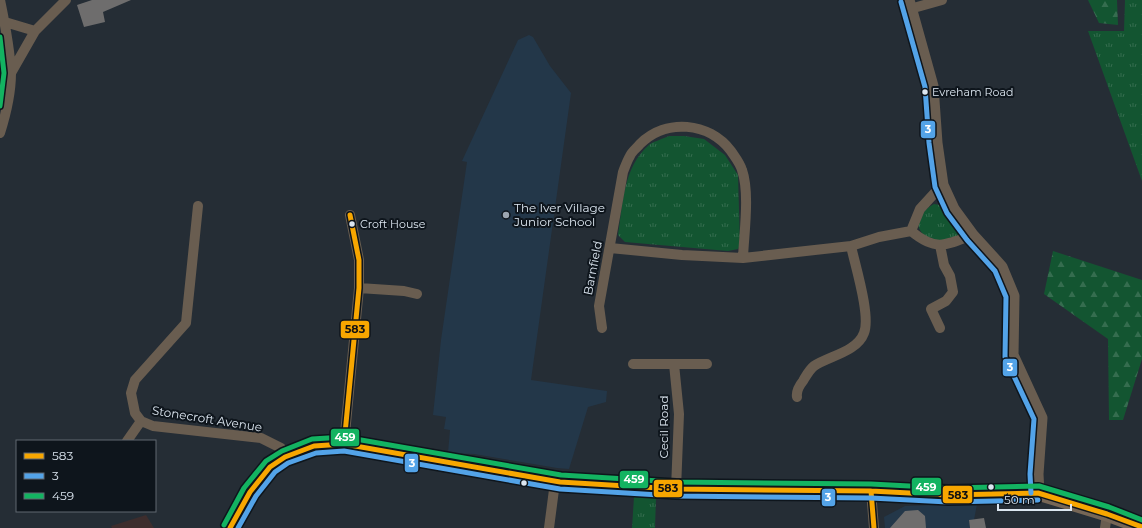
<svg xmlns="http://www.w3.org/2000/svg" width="1142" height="528" font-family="Montserrat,sans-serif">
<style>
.commercial{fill:#3d2d2d}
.built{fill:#233749}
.grass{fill:url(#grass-tufts)}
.forest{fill:url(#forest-firs)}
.building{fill:#6e6d6d}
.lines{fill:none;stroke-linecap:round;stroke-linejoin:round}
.minor{stroke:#695d50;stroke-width:10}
.tertiary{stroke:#695d50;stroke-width:13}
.secondary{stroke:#766656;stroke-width:15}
.bus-1-casing{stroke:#0e151c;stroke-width:8}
.bus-2-casing{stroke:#0e151c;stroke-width:8}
.bus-3-casing{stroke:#0e151c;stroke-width:8}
.bus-1{stroke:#f7a600;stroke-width:5}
.bus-2{stroke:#53a3e8;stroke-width:5}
.bus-3{stroke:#13b361;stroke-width:5}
.bus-dot{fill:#dce6f0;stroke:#0e151c;stroke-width:1.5}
.poi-dot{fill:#9ca5af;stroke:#0e151c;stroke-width:1.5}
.labels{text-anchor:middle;stroke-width:4;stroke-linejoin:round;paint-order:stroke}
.bus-label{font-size:11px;fill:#dce6f0;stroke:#0e151c;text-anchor:start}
.poi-label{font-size:12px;fill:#dce6f0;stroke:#0e151c;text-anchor:start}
.street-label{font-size:12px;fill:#dce6f0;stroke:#0e151c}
.line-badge{stroke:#0e151c;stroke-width:1.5}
.badge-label{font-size:11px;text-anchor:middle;font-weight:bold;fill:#fff}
.pale-badge-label{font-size:11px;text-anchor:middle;font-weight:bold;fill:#111}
</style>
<defs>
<pattern id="grass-tufts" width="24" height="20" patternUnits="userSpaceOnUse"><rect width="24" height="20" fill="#135531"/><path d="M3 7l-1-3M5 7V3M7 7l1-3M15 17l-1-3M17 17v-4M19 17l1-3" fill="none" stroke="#356d4f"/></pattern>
<pattern id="forest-firs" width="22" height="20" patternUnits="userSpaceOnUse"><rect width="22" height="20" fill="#135531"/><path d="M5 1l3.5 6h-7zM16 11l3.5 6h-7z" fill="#356d4f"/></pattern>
</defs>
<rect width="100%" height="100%" fill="#252d35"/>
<path class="commercial" d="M146 515 154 528H112L111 526Z"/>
<path class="built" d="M529 35 533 37 550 66 571 93 531 380 607 391 606 402 588 407 569 469 557 468 474 454 448 453 450 430 444 429 446 417 433 415 441 340 467 162 462 161 518 40Z
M977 504 974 520H969L970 528H885L884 517 905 506Z"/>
<path class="grass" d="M1125 0H1142V181L1088 31H1124Z
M669 136H684L704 139 725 155 738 175 740 244 738 249 728 251 625 242 618 235C623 204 623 167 649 145 654 141 663 139 669 136Z
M934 204 945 206 960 231 959 236 956 240H928C926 237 922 234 920 230 914 220 926 208 934 204Z
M634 497 656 498 655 528H632Z"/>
<path class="forest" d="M1088 0H1117L1118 25 1099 23Z
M1053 251 1142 280V359L1123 420H1109L1108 339 1044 294Z"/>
<path class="building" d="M92 0H131L103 12 105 22 84 27 77 5Z
M918 510 925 516 926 528H890L905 511Z
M984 518 986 528H970L969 520Z"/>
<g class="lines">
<path class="minor" d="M910 9 942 0
M5 22 35 31
M11 73 35 31 66 0
M0 133C6 114 11 93 11 73 10 49 5 24 0 0
M198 206 186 323 135 380 131 393 135 413 141 421 153 426 261 438 281 448 285 457
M911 231C935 251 945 246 972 235
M610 248 682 255 743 258 851 246 879 237 911 231 920 209 942 185
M359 288 404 291 417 294
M602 328 599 306 623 172C625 167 627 161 630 156 632 151 637 148 640 144 666 118 709 122 731 151 735 157 740 163 742 170 750 193 744 233 743 258
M940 328 931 309 946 301 953 292 950 276 944 265 940 245
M633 364H707
M674 364 679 414 676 489
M797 397C796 391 799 386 803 381 806 376 809 370 814 366 829 356 857 352 864 333 871 316 855 265 851 246
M127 441 141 421
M344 444 359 288V260L350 215
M871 491 874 528
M549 528 555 482
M1105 528 1107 514"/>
<path class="tertiary" d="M908 0 932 86 936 143 942 185 953 209 972 235 1001 267 1013 296 1012 355 1041 418 1037 474 1038 493"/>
<path class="secondary" d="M230 528 250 492 270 467 285 457 314 446 344 444 560 482 676 489 871 491 948 495 1038 493 1107 514 1142 527"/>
<g class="bus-1-casing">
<path id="bus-1" d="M344 444 359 288V260L350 215
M871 491 874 528
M230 528 250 492 270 467 285 457 314 446 344 444 560 482 676 489 871 491 948 495 1038 493 1107 514 1142 527"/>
</g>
<g class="bus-2-casing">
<path id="bus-2" d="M901 2 925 87 929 143 935 187 947 213 967 240 995 271 1006 297 1005 357 1034 419 1030 474 1031 493
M238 528 256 496 275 472 288 463 316 453 344 451 560 489 676 496 871 498 948 502 1038 500"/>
</g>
<g class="bus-3-casing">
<path id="bus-3" d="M0 37 4 73 0 106
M224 525 244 488 266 461 282 451 312 439 344 437 561 475 676 482 871 484 948 488 1039 486 1109 507 1142 520"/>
</g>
<use href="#bus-1" class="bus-1"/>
<use href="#bus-2" class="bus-2"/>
<use href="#bus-3" class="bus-3"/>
</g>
<g class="bus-dot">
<circle cx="925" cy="92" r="3.5"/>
<circle cx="352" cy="224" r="3.5"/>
<circle cx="524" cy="483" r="3.5"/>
<circle cx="991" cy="487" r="3.5"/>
</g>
<circle class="poi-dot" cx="506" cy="215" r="4"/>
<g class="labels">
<g class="bus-label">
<text x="932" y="96">Evreham Road</text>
<text x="360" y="228">Croft House</text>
</g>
<g class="poi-label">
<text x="514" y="212">The Iver Village<tspan x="514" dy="14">Junior School</tspan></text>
</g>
<g class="street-label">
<text transform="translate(593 268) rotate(-79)" y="4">Barnfield</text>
<text transform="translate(207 419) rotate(9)" y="4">Stonecroft Avenue</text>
<text transform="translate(664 427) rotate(-90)" y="4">Cecil Road</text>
</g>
</g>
<g class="line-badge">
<rect x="920" y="120" width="16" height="19" rx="4" fill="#53a3e8"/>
<rect x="340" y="320" width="30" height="19" rx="4" fill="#f7a600"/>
<rect x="1002" y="358" width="16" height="19" rx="4" fill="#53a3e8"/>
<rect x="330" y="428" width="30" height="19" rx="4" fill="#13b361"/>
<rect x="404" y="453" width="15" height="20" rx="4" fill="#53a3e8"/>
<rect x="619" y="470" width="30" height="19" rx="4" fill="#13b361"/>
<rect x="911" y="477" width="31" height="19" rx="4" fill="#13b361"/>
<rect x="653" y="479" width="30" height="19" rx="4" fill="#f7a600"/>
<rect x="942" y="485" width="31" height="19" rx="4" fill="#f7a600"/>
<rect x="821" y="488" width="15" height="19" rx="4" fill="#53a3e8"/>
</g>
<g class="badge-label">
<text x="928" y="133">3</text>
<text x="1010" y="371">3</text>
<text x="345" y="441">459</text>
<text x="412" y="467">3</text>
<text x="634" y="483">459</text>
<text x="926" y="491">459</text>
<text x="828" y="501">3</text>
</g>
<g class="pale-badge-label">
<text x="355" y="333">583</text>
<text x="668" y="492">583</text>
<text x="958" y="499">583</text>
</g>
<rect x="16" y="440" width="140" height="72" fill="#0e151c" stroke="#606971"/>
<rect x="24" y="453" width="20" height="6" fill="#f7a600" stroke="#606971"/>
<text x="52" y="460" font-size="12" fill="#dce6f0">583</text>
<rect x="24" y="473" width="20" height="6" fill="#53a3e8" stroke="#606971"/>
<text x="52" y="480" font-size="12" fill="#dce6f0">3</text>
<rect x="24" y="493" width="20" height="6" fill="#13b361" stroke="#606971"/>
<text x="52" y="500" font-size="12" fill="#dce6f0">459</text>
<path d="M998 504v6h73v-6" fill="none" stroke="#dce6f0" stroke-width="2"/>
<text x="1004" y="504" font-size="12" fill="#dce6f0" stroke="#0e151c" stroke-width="3" paint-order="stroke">50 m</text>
</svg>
